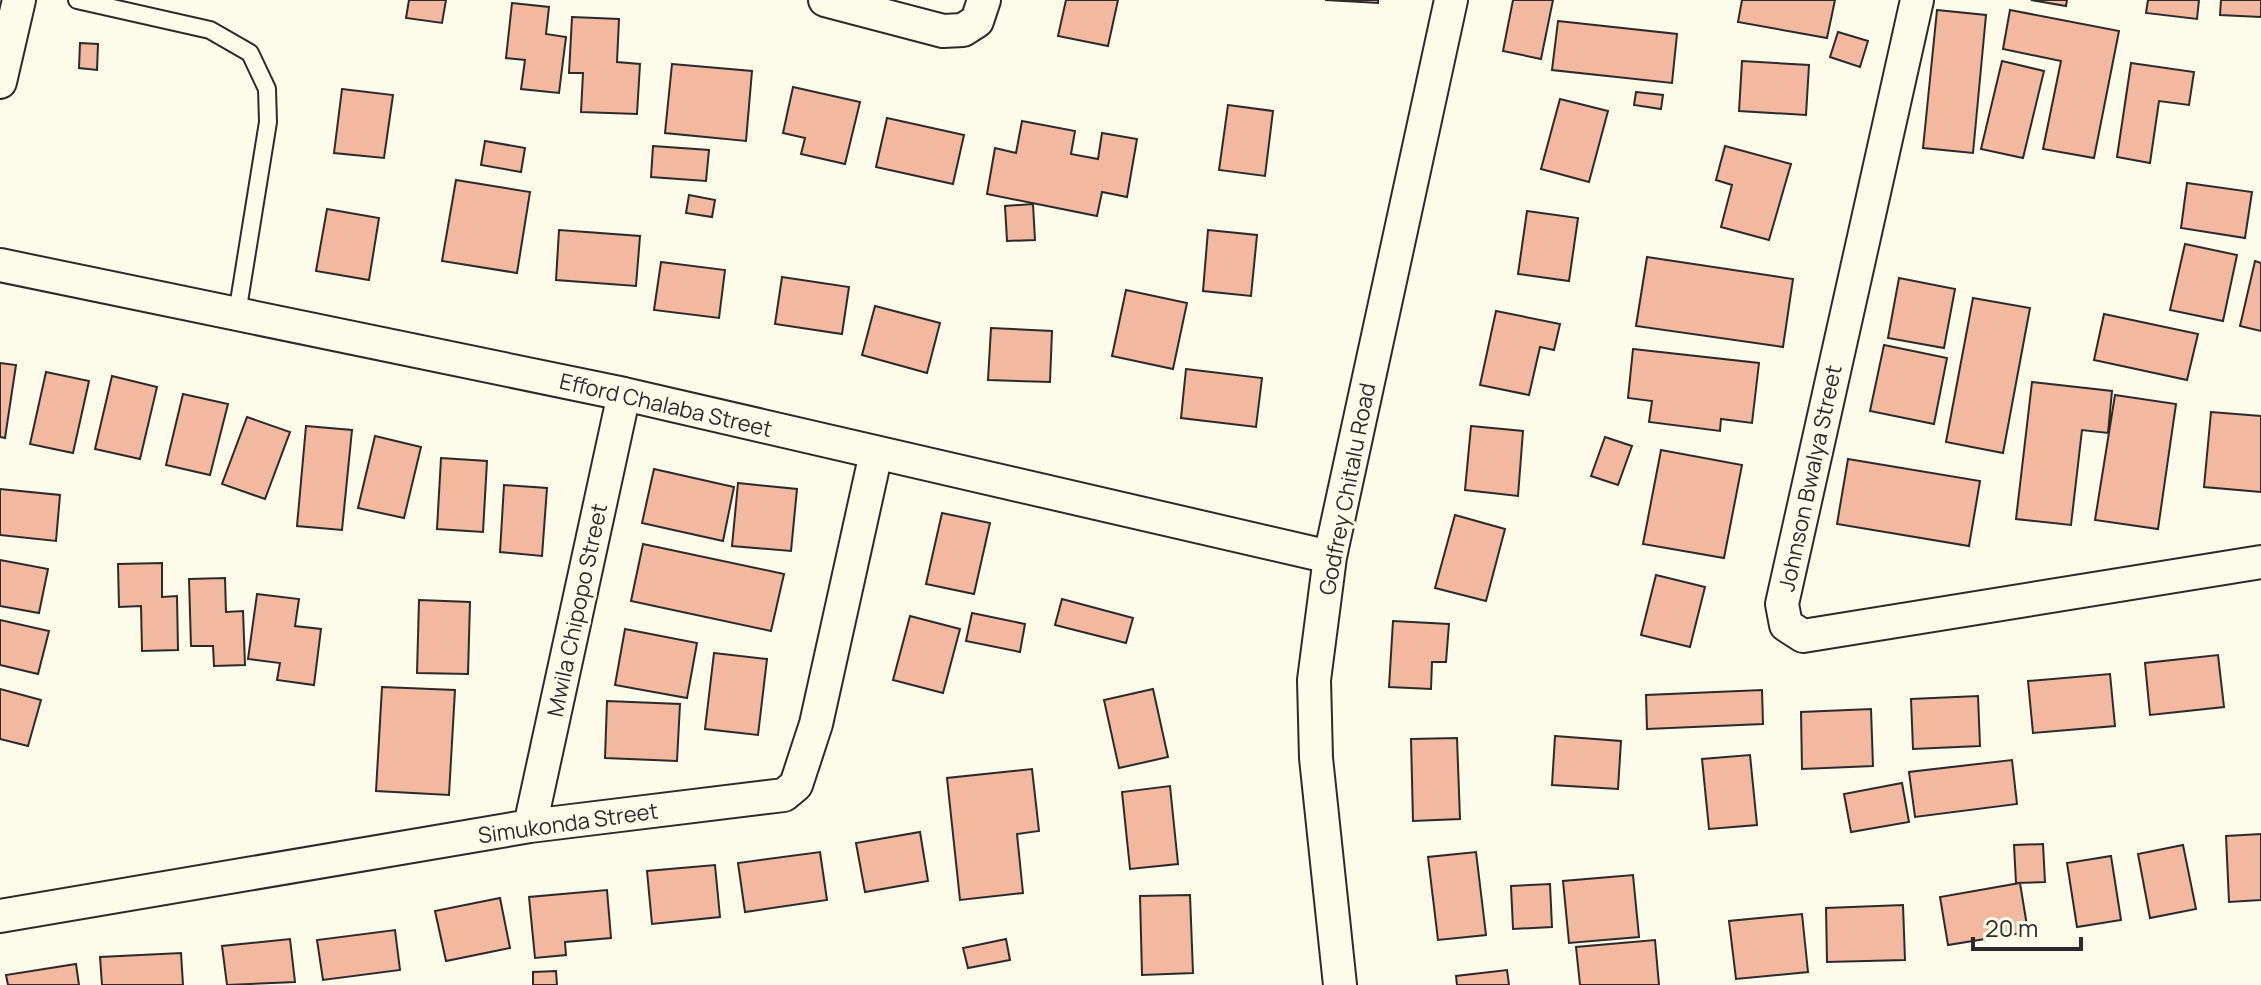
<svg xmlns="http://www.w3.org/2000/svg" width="2261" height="985" font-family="Manrope,sans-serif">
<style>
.building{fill:#f2b8a0;stroke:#2b2b2b;stroke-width:2}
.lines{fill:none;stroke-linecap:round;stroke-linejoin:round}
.service-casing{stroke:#2b2b2b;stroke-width:20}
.minor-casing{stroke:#2b2b2b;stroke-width:36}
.service{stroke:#fdfbea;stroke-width:16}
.minor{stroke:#fdfbea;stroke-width:32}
.labels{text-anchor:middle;stroke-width:6;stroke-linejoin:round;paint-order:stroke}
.street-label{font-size:22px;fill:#2b2b2b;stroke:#fdfbea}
</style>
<rect width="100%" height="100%" fill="#fdfbea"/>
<path class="building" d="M409 0H446L442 23 406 18Z
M1066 0H1118L1108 46 1058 36Z
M1325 0H1378V3Z
M1513 0H1553L1541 59 1503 51Z
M1742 0H1835L1827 38 1738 22Z
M2031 0H2067L2066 6Z
M2148 0H2199L2197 19 2146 13Z
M2221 0H2261V17L2220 15Z
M512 3 549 7 546 34 566 37 559 93 521 89 525 60 506 58Z
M1937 10 1986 15 1973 153 1923 148Z
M2010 10 2119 31 2094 158 2043 149 2061 61 2003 49Z
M572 17 619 19 617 62 640 64 637 114 581 112 583 73H569Z
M1558 21 1677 34 1672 83 1552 70Z
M1838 32 1868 41 1860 67 1830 57Z
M80 43 98 44 97 70 79 68Z
M1742 61 1809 65 1806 115 1739 111Z
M2002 61 2044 71 2023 158 1981 149Z
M2131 63 2194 72 2189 105 2159 101 2150 163 2117 157Z
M672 64 752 71 746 141 665 133Z
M793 87 860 102 845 164 801 154 805 138 783 133Z
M342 89 393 95 384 158 334 153Z
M1636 92 1663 95 1661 109 1634 105Z
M1560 99 1608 111 1589 182 1541 169Z
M1228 105 1273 111 1265 176 1219 170Z
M887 118 964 135 953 184 876 167Z
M1022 121 1075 131 1071 154 1098 159 1102 133 1137 139 1127 197 1102 192 1097 216 987 194 995 148 1016 153Z
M485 141 525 148 521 172 481 165Z
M653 146 709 150 706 181 651 177Z
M1725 146 1791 164 1769 240 1721 227 1732 185 1716 180Z
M456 180 530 192 517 273 442 261Z
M2187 183 2252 192 2245 238 2181 228Z
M689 195 715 200 712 217 686 213Z
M1033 204 1035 240 1007 241 1005 206Z
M327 209 379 218 369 280 316 271Z
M1527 211 1578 218 1569 281 1518 274Z
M559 230 640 236 636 286 556 280Z
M1208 230 1257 235 1251 296 1203 291Z
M2185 244 2237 255 2223 321 2170 310Z
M1647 257 1793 279 1783 347 1636 326Z
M2255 261 2261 263V331L2240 326Z
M661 262 725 270 719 318 654 310Z
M782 277 849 287 842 334 775 324Z
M1899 278 1955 289 1944 348 1888 338Z
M1126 290 1187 303 1173 369 1112 356Z
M1973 298 2030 308 2003 453 1946 442Z
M875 306 940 323 927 373 862 355Z
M1496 311 1560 324 1554 350 1540 347 1529 395 1480 385Z
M2104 314 2198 334 2187 380 2094 360Z
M991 328 1052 331 1050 382 988 380Z
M1884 345 1947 358 1934 424 1870 411Z
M1633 349 1759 363 1752 423 1721 419 1720 431 1649 422 1652 401 1628 398Z
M0 363 16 365 5 438 0 437Z
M1186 369 1262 378 1256 427 1181 418Z
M46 372 89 381 73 453 30 444Z
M112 376 157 387 140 459 95 449Z
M2032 382 2112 391 2108 433 2082 430 2071 525 2016 519Z
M183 394 228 404 210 475 166 465Z
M2115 395 2176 404 2158 529 2095 520Z
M2211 412 2261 416V492L2204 487Z
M247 417 290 432 265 499 222 484Z
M306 426 352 430 342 530 297 526Z
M1471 426 1523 431 1518 496 1465 490Z
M375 436 421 447 404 518 358 508Z
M1605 437 1632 446 1618 485 1591 476Z
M1661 450 1742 465 1724 558 1643 544Z
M441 458 487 461 483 532 437 529Z
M1848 459 1980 481 1969 546 1837 524Z
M654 469 734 487 723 541 642 523Z
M738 483 797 489 791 551 732 546Z
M504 485 547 488 542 556 500 552Z
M0 489 60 495 56 541 0 535Z
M942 513 990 523 974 594 926 584Z
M1455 515 1505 529 1486 601 1435 588Z
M643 544 784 574 771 631 631 601Z
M0 560 48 569 39 613 0 606Z
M162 563V597L177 596 178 650 142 651 141 606 119 607 118 564Z
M1656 575 1705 587 1690 647 1641 635Z
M225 578 226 612 243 611 245 665 214 666 213 646H191L189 579Z
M257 594 299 599 295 626 321 629 314 685 277 680 280 663 248 659Z
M1062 599 1133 618 1126 643 1055 625Z
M419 600 470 602 468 674 417 673Z
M972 613 1025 624 1020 652 966 641Z
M910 616 960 629 943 693 893 680Z
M0 620 49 631 38 674 0 665Z
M1393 621 1449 624 1446 662H1432L1431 689 1389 687Z
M625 629 697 643 687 698 615 685Z
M714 653 767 659 758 735 705 729Z
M2218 655 2224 707 2150 715 2145 663Z
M2110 674 2115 726 2033 733 2028 681Z
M382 687 455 690 449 795 376 791Z
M0 689 41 700 28 746 0 739Z
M1153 689 1168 757 1119 768 1104 700Z
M1762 690 1763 724 1647 729 1646 695Z
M1978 696 1980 746 1913 749 1911 699Z
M607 701 680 704 677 761 605 758Z
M1871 709 1873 766 1802 769 1801 712Z
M1555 736 1621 741 1618 789 1552 785Z
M1457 738 1460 819 1413 821 1411 739Z
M1750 755 1757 825 1709 829 1702 759Z
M2012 760 2017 804 1915 817 1909 772Z
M1032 769 1039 831 1017 834 1023 893 960 900 947 778Z
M1902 783 1909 822 1851 832 1844 794Z
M1170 786 1178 864 1130 869 1122 792Z
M920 832 928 881 865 892 856 843Z
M2261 834V900L2229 902 2226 836Z
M2043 844 2045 882 2016 883 2014 845Z
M2183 845 2196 909 2150 918 2138 854Z
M820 852 827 900 745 912 738 863Z
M1476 852 1486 935 1438 940 1428 857Z
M2111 856 2121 920 2077 927 2067 863Z
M715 865 720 917 652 924 647 871Z
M1633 875 1639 937 1569 943 1563 881Z
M2020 883 2028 932 1948 945 1940 897Z
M1550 884 1552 927 1513 929 1511 886Z
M607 890 611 938 565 942 566 955 535 958 529 897Z
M1190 895 1193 973 1142 975 1140 896Z
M500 898 510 948 446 961 435 911Z
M1903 905 1905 960 1827 962 1826 908Z
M1802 914 1808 972 1736 979 1729 921Z
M395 930 400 970 323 980 317 940Z
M290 939 295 982 227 985 222 946Z
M1006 939 1010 960 968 968 963 948Z
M1655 940 1659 985H1580L1576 947Z
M181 953 183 985H102L100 957Z
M76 964 79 985H8L6 975Z
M1507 970 1509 985H1457L1456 976Z
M556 971 557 985H533V972Z"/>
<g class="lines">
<g class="service-casing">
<path id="service" d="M77 0 210 30 250 53 267 89 268 122 237 314"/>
</g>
<g class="minor-casing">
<path id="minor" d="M825 0 943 31 963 30 977 21 984 0
M1917 0 1782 604 1786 625 1803 636 2261 562
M0 82 19 0
M0 265 624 394 1330 557
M530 826 624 394
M0 916 530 826 784 795 796 785 816 724 876 453
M1340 985 1316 758 1314 680 1330 557 1451 0"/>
</g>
<use href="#service" class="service"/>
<use href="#minor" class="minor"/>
</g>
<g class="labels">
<g class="street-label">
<text transform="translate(666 405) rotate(13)" y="8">Efford Chalaba Street</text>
<text transform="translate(1810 478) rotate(-78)" y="8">Johnson Bwalya Street</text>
<text transform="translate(1347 489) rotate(-79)" y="8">Godfrey Chitalu Road</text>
<text transform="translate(577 610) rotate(-78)" y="8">Mwila Chipopo Street</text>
<text transform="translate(568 823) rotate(-8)" y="8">Simukonda Street</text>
</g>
</g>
<path d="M1973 937v12h108v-12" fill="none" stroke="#2b2b2b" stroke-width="4"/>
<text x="1985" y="937" font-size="24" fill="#2b2b2b" stroke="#fdfbea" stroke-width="6" paint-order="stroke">20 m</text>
</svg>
